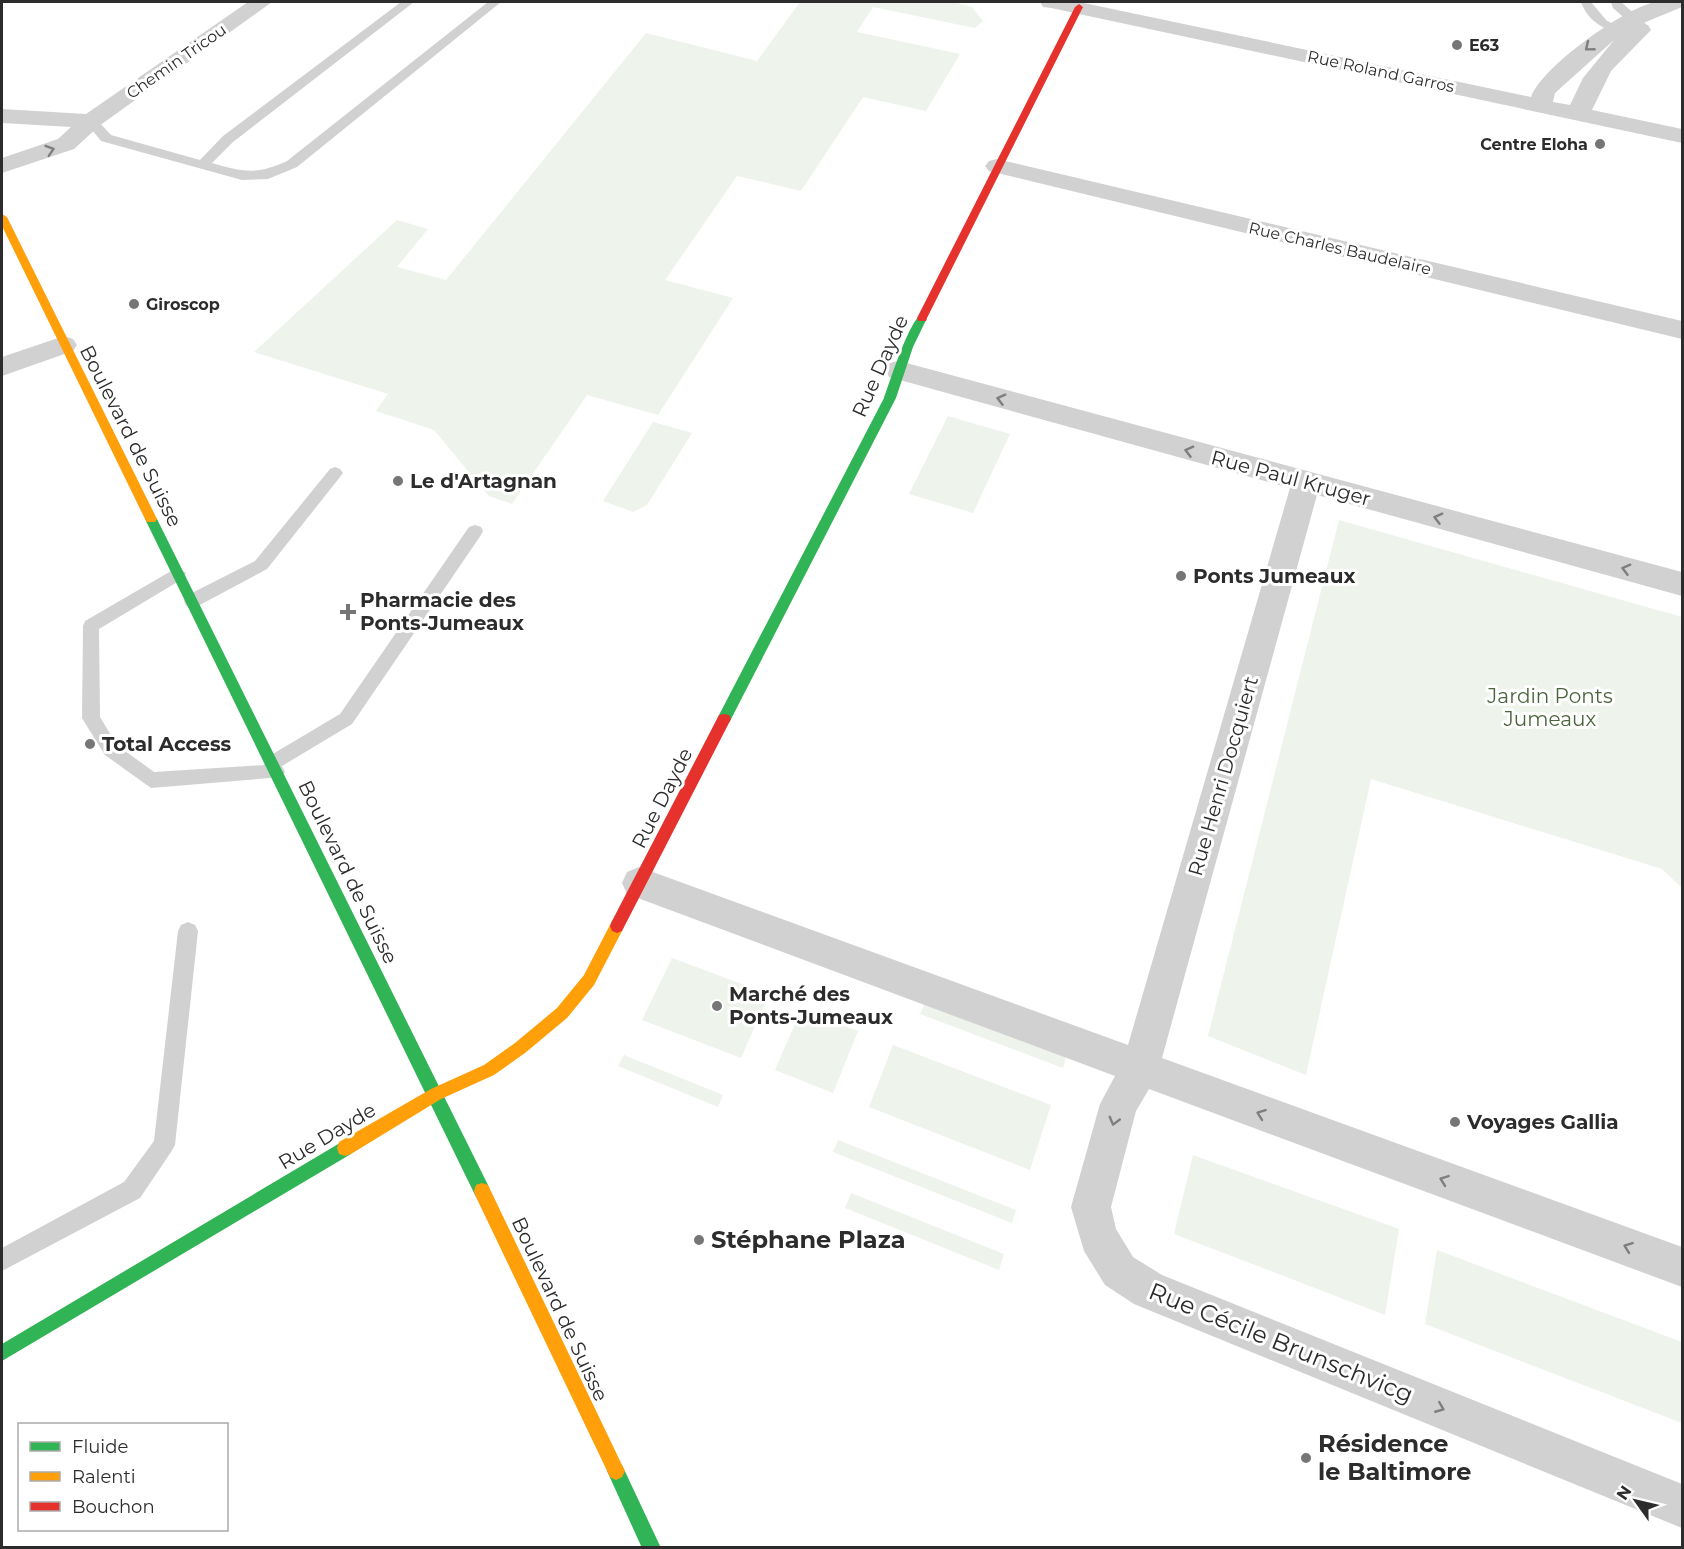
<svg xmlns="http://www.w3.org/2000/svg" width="1684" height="1549" font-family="Montserrat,sans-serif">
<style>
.green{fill:#eef3eb}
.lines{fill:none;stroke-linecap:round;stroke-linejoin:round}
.lane{fill:#d1d1d1;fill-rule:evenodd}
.street{fill:#d1d1d1;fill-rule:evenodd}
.fast{fill:#30b455;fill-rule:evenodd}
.slow{fill:#ff9f0a;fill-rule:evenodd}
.jam{fill:#e5322d;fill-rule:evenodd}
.oneway{stroke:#7e7e7e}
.poi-dot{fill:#767676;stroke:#fff;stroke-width:2}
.labels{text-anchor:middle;stroke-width:6;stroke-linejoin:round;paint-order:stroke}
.far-poi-label{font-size:16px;font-weight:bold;fill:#2c2c2c;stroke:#fff;text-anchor:start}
.far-street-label{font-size:16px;fill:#2c2c2c;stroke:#fff}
.street-label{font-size:20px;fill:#2c2c2c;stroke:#fff}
.poi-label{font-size:20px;font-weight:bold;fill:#2c2c2c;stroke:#fff;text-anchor:start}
.park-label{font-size:20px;fill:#4c643e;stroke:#fff}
.near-poi-label{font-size:24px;font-weight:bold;fill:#2c2c2c;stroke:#fff;text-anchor:start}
.near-street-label{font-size:24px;fill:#2c2c2c;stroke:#fff}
</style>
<rect width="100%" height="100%" fill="#fff"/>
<path class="green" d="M800 2H953L972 7 983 21 975 28 873 7 857 32 960 54 926 111 863 97 801 191 737 176 665 280 733 298 658 415 587 395 512 504 489 496 434 430 376 411 388 394 254 352 397 220 428 229 397 267 446 280 646 33 757 61Z
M948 416 1010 434 973 513 909 494Z
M653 422 692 433 647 505 633 512 603 501Z
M1339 520 1682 617V888L1662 869 1371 779 1306 1075 1208 1036Z
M672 958 769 994 741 1058 642 1020Z
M925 1003 1066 1057 1063 1068 920 1014Z
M801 1010 858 1031 833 1093 775 1070Z
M893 1045 1051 1105 1030 1170 869 1107Z
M624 1055 723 1095 718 1107 618 1066Z
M838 1140 1016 1210 1012 1223 833 1152Z
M1193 1155 1399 1229 1385 1315 1174 1234Z
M851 1193 1004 1254 999 1270 845 1208Z
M1437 1250 1682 1342V1423L1425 1324Z"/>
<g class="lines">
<path class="lane" d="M401 2H414L233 142 212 163C243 172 257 175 287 161L488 2H501L297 167 268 179 242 180 101 141 85 121 91 117 95 118 111 135 200 160 223 136Z
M1581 2H1591L1607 21 1636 33 1630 37C1608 31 1589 24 1581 2Z
M1611 2H1621L1647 25V31H1639L1613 8Z
M335 467 340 469 343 473 340 477 267 569 198 606H186L184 601 186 596 255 561 330 469Z
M475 525 481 527 483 531 481 535 352 724 282 766 285 772 282 777 151 788 105 755 85 723 82 718 83 626 85 621 178 567 186 573 184 578 99 629 100 717 117 745 154 772 264 765 266 758 340 714 469 527Z
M188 922 195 925 198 931 175 1145 171 1152 140 1198 2 1271V1248L124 1182 154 1141 178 931 181 925Z"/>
<path class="street" d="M248 2H272L99 126 74 149 2 173V158L58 139 71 127 2 123V109L86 114Z
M1040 2H1079L1531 97C1542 67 1623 9 1655 2 1663 0 1674 2 1682 2V7L1641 24 1648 25 1651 30 1611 71 1592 110 1682 129V143L1051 8 1043 7ZM1614 40 1583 78 1570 105 1553 102 1555 93Z
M997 159 1682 321V339L989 171 985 166 989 161Z
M64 336 73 339 77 345 73 351 2 376V357Z
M899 361 1682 572V596L1317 495 1162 1058 1682 1247V1287L1149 1089 1136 1111 1111 1207 1116 1229 1133 1257 1162 1275 1682 1484V1528L1134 1304 1105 1285 1084 1251 1071 1207 1100 1104 1115 1076 627 894 622 883 627 872 639 867 1128 1045 1290 488 889 377 886 370 889 363Z"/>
<path class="fast" d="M922 314 927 318 913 347 896 398 729 723H719L717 719 719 715 884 398C890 382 909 320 922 314Z
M151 514 157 519 488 1185 490 1191 488 1197 482 1199 476 1197 145 519Z
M345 1140 351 1142 353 1148 351 1154 2 1361V1344Z
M616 1462 622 1465 661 1548H642L607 1471 610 1465Z"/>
<path class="slow" d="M2 214 7 217 157 519 155 522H147L145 519 2 226Z
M617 919 622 921 624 926 622 931 594 985 567 1018 525 1053 494 1075 441 1099 351 1154 345 1156 339 1154 337 1148 339 1142 431 1089 484 1065 515 1043 557 1008 584 975 612 921Z
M482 1183 488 1185 622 1465 625 1471 622 1477 616 1480 610 1477 476 1197 474 1191 476 1185Z"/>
<path class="jam" d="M1079 4 1083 7 927 318 926 321H918L917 318 1075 7Z
M724 714 729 715 731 719 622 931 617 933 612 931 610 926 612 921 719 715Z"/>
</g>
<defs><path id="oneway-chevron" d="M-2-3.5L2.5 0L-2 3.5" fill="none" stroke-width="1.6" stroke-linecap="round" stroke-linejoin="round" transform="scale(1.5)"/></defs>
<g class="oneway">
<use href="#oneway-chevron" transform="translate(1589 47) rotate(141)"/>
<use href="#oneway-chevron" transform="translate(50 150) rotate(-18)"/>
<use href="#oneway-chevron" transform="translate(1001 399) rotate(-165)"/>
<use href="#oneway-chevron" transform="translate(1189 451) rotate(-165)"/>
<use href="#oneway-chevron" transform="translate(1438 518) rotate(-165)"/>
<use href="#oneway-chevron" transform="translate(1626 569) rotate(-165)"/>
<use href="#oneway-chevron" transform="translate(1261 1114) rotate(-160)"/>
<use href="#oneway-chevron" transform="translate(1114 1121) rotate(105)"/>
<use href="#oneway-chevron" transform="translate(1444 1180) rotate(-160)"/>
<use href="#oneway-chevron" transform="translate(1628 1247) rotate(-160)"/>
<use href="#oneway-chevron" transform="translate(1440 1408) rotate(22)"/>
</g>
<g class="poi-dot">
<circle cx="1457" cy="45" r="6"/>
<circle cx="1600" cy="144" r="6"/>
<circle cx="134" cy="304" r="6"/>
<circle cx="398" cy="481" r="6"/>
<circle cx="1181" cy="576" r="6"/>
<path d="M345 603h6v6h6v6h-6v6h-6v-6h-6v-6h6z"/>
<circle cx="90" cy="744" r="6"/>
<circle cx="717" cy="1006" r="6"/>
<circle cx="1455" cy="1122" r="6"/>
<circle cx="699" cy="1240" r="6"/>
<circle cx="1306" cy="1458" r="6"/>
</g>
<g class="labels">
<g class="far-poi-label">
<text x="1469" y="51">E63</text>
<text x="1588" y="150" text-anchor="end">Centre Eloha</text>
<text x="146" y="310">Giroscop</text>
</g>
<g class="far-street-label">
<text transform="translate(176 61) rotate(-35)" y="6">Chemin Tricou</text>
<text transform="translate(1381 71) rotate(12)" y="6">Rue Roland Garros</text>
<text transform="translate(1340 248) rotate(13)" y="6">Rue Charles Baudelaire</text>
</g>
<g class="street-label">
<text transform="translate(880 366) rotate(-66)" y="7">Rue Dayde</text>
<text transform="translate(131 436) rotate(63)" y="7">Boulevard de Suisse</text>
<text transform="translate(1291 478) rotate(15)" y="7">Rue Paul Kruger</text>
<text transform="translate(1223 776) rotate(-74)" y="7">Rue Henri Docquiert</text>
<text transform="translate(662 798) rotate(-63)" y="7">Rue Dayde</text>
<text transform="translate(348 872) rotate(64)" y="7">Boulevard de Suisse</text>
<text transform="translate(327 1136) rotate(-31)" y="7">Rue Dayde</text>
<text transform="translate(560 1309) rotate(65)" y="7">Boulevard de Suisse</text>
</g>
<g class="poi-label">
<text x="410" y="488">Le d'Artagnan</text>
<text x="1193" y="583">Ponts Jumeaux</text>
<text x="360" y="607">Pharmacie des<tspan x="360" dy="23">Ponts-Jumeaux</tspan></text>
<text x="102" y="751">Total Access</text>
<text x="729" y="1001">Marché des<tspan x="729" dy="23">Ponts-Jumeaux</tspan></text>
<text x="1467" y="1129">Voyages Gallia</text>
</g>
<g class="park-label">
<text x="1550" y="703">Jardin Ponts<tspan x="1550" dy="23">Jumeaux</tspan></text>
</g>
<g class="near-poi-label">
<text x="711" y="1248">Stéphane Plaza</text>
<text x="1318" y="1452">Résidence<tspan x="1318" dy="28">le Baltimore</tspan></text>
</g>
<g class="near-street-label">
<text transform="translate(1281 1343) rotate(22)" y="8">Rue Cécile Brunschvicg</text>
</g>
</g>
<rect width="1684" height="1549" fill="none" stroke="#2c2c2c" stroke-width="6"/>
<rect x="18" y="1423" width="210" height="108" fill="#ffffff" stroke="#ababab" stroke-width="1.5"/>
<rect x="30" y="1442" width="30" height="9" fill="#30b455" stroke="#ababab" stroke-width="1.5"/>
<text x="72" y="1453" font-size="18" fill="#2c2c2c">Fluide</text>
<rect x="30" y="1472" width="30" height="9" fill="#ff9f0a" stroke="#ababab" stroke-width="1.5"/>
<text x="72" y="1483" font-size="18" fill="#2c2c2c">Ralenti</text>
<rect x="30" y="1502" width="30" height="9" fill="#e5322d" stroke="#ababab" stroke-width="1.5"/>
<text x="72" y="1513" font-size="18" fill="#2c2c2c">Bouchon</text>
<g transform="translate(1636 1501) rotate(304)" stroke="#ffffff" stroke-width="4.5" paint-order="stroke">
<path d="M0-4.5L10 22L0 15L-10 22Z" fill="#2c2c2c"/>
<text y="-9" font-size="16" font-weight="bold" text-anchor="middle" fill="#2c2c2c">N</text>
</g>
</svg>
